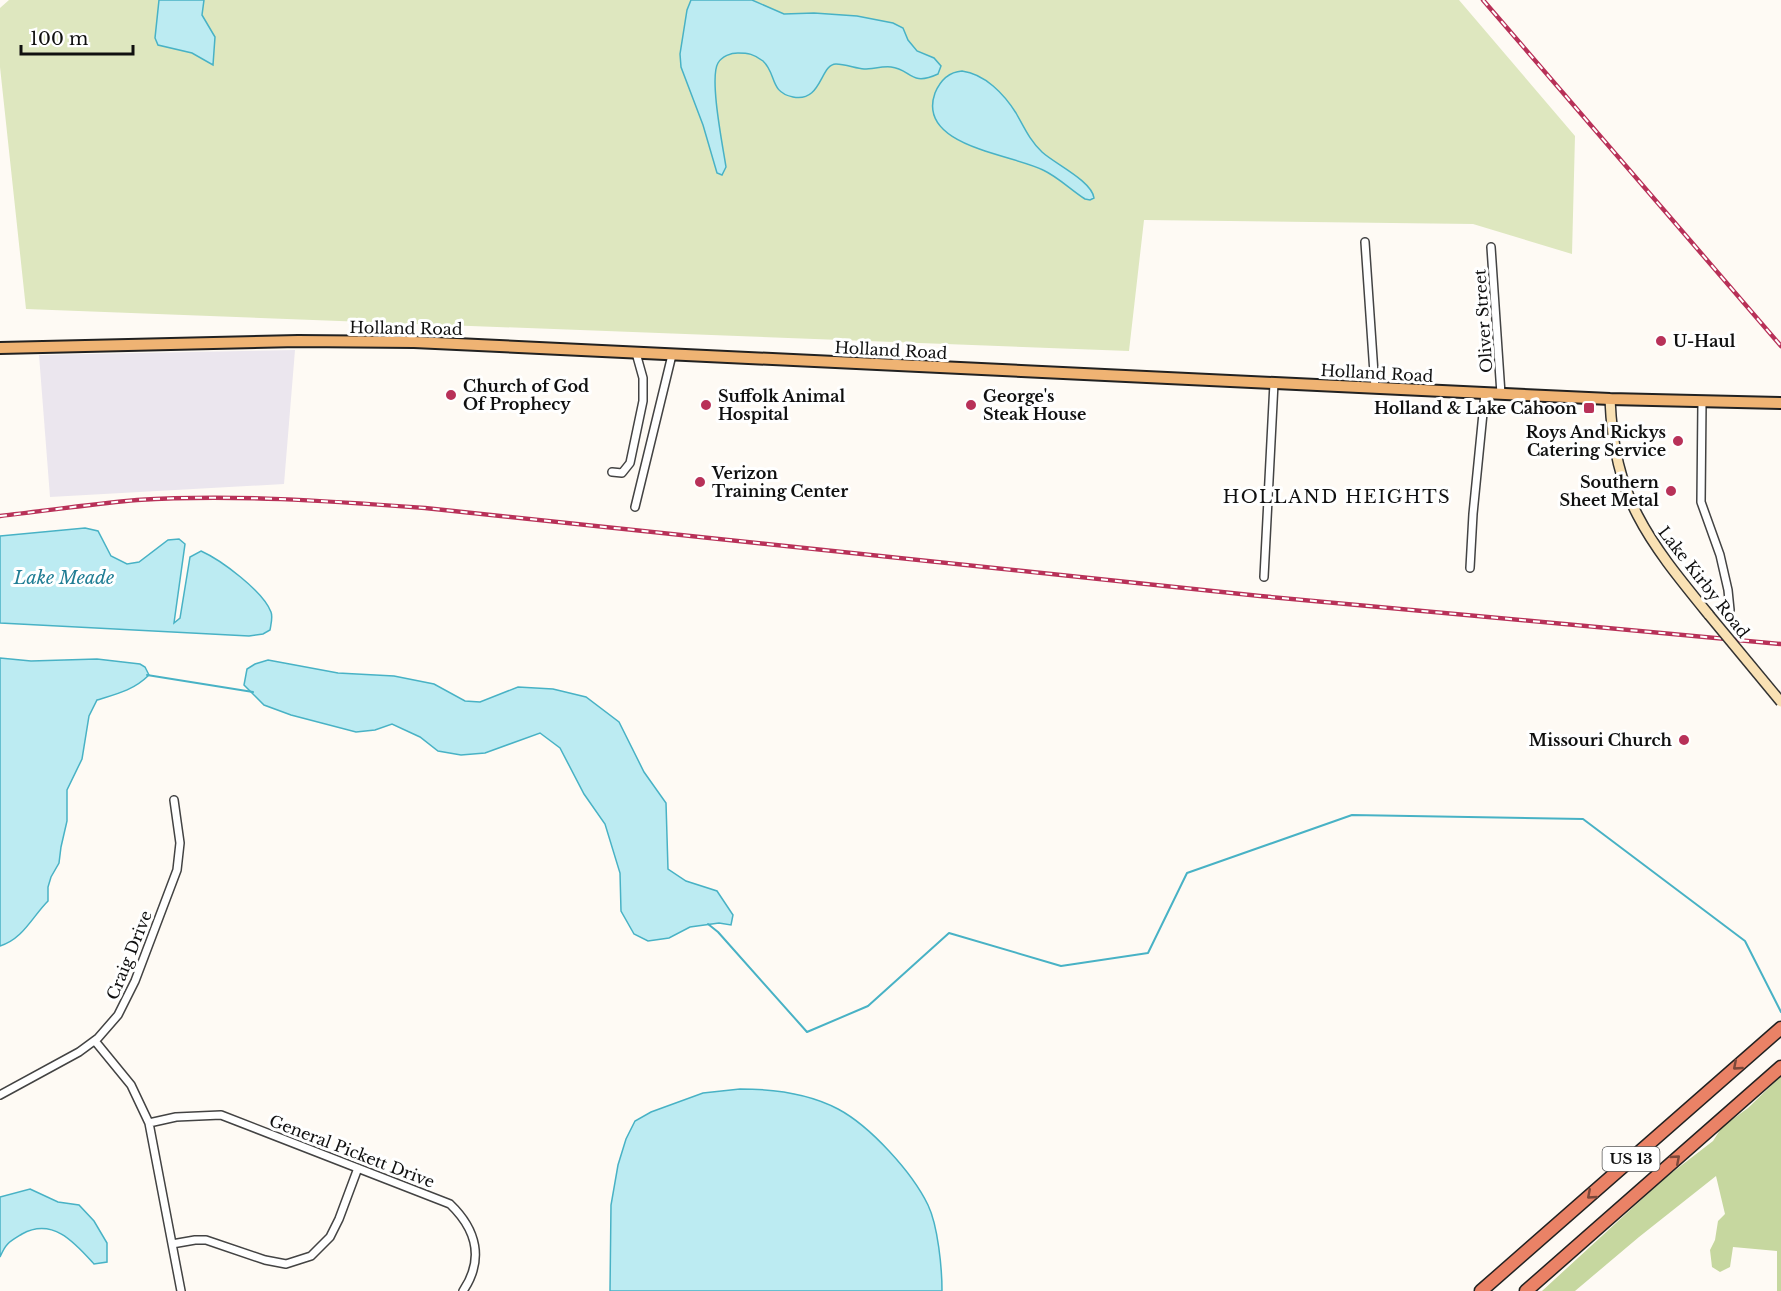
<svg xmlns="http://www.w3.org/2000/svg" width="1781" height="1291" font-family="'Libre Baskerville',serif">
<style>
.industrial{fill:#ebe6ee}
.green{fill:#dee7bf}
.forest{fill:#c6d79f}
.water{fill:#bcebf2;stroke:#48b2c5;stroke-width:1.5}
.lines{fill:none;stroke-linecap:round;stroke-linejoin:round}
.stream{stroke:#48b2c5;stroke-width:2}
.street-casing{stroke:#434343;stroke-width:10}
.secondary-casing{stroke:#323232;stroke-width:12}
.primary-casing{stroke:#212121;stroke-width:14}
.highway-casing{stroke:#212121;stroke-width:15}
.street{stroke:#fff;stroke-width:7}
.secondary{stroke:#f9e1b4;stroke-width:9}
.primary{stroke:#efb373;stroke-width:10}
.highway{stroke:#ea8266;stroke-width:12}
.rail-casing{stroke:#b83158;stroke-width:4.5}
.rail{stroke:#fff;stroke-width:2;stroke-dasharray:7;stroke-linecap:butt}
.secondary-bridge-casing{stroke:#323232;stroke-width:12;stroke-linecap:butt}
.secondary-bridge{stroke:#f9e1b4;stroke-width:9}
.oneway{stroke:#7d493b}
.poi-dot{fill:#b83158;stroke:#fff;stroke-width:2}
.labels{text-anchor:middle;stroke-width:6;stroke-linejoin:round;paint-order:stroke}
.shield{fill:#fff;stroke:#585858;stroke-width:1.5}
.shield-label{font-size:15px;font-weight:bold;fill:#101010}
.street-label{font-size:16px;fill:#101010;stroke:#fff}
.poi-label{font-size:16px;font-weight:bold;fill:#101010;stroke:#fff;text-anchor:start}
.neighbourhood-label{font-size:18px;letter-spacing:1.5px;fill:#101010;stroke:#fff}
.water-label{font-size:18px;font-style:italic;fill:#207d94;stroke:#fff}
</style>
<rect width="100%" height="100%" fill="#fefaf4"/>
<path class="industrial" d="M295 350 284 484 50 497 39 355Z"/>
<path class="green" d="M9 0H1459L1575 136 1572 254 1473 224 1144 220 1129 351 26 309 0 67V8Z"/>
<path class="forest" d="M1781 1076V1291H1777V1251L1733 1247 1730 1267 1720 1272 1712 1267 1710 1250 1715 1240 1718 1221 1725 1214 1716 1176 1639 1237 1575 1291H1542L1665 1178 1713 1141 1722 1127 1748 1108Z"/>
<path class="water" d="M159 0H204L202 15 215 37 213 65 192 53 158 45 155 38Z
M691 0H752L784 14 814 13 857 16 893 23 903 28 908 40 917 51 934 58 941 66 938 74C910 87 911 69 891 67 882 66 873 69 864 69 855 68 845 64 836 64 820 64 822 103 793 97 769 92 777 74 763 61 754 54 748 53 738 53 731 53 722 56 718 63 709 78 723 147 726 167L722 175 717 173 703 125 681 67 680 54 687 10Z
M962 71C985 74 1004 94 1016 113 1024 127 1030 141 1042 152 1055 164 1092 181 1094 198L1090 200 1085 199C1071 190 1058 177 1043 170 1011 154 916 146 935 93 940 81 949 72 962 71Z
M85 528 98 531 111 556 127 564 139 562 168 540 179 539 185 544 174 623 180 618 190 557 201 551C221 560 263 591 271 612 273 617 271 624 270 630L263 634 249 636 0 623V536Z
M0 658 31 661 97 659 140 664 145 667 149 675C134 690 117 694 97 700L89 716 82 759 67 790V821L61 847 59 863 51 877 48 887V901C32 917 23 939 0 946Z
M268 660 338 673 394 676 434 684 465 701 480 702 518 687 553 689 586 697 619 722 644 772 666 803 668 869 686 881 717 891 733 915 731 925 719 923 690 927 669 938 648 941 634 934 621 911 620 873 605 824 584 794 560 748 540 733 485 753 461 755 438 751 420 737 392 724 375 730 356 732 291 715 264 705 244 685 247 669 255 664Z
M740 1089C773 1089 808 1093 838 1109 870 1126 912 1172 928 1205 938 1226 942 1268 942 1291H610L611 1205 618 1165 626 1139 635 1121 651 1112 703 1093Z
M30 1189 58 1202 79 1205 94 1221 107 1243V1262L94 1264C75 1243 53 1217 22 1234 9 1242 6 1243 0 1257V1197Z"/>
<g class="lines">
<path class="stream" d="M147 675 253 692
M708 924 718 932 807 1032 868 1006 949 933 1061 966 1148 953 1187 873 1352 815 1583 819 1745 941 1781 1012"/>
<g class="street-casing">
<path id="street" d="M1365 242 1375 388
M1491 247 1501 394
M1702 402 1701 502 1720 555 1728 590 1730 610
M612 472 622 473 630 463 643 401V378L636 353
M635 507 672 355
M1470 568 1473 514 1485 393
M1264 577 1274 383
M95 1041 131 1085 149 1123 181 1291
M0 1095 79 1052 98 1038 118 1015 135 981 177 870 180 843 174 800
M149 1123 176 1117 221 1115 450 1204C477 1230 484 1260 463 1291
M172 1244 195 1240H206L265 1260 286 1264 311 1256 330 1237 339 1219 358 1168"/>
</g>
<g class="secondary-casing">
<path id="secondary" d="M1610 399C1614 499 1648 540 1709 615"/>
</g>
<g class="primary-casing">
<path id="primary" d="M0 348 298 341 414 342 1610 399 1781 403"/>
</g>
<g class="highway-casing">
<path id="highway" d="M1481 1291 1781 1028
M1526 1291 1781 1067"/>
</g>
<use href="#street" class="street"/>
<use href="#secondary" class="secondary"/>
<use href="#primary" class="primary"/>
<use href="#highway" class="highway"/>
<g class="rail-casing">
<path id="rail" d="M1483 0 1781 346
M0 516C45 511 91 504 137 500 233 494 329 501 425 508L1260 596 1781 644"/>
</g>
<use href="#rail" class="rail"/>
<g class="secondary-bridge-casing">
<path id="secondary-bridge" d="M1709 615 1781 702"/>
</g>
<use href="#secondary-bridge" class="secondary-bridge"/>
</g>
<defs><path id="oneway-chevron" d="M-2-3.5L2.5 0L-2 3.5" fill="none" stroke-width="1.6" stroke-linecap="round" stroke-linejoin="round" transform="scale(1.5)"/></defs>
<g class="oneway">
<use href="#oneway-chevron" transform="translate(1737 1066) rotate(139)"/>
<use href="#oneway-chevron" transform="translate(1676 1159) rotate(-41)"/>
<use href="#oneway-chevron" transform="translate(1591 1195) rotate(139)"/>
</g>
<g class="poi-dot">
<circle cx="1661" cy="341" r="6"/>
<circle cx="451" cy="395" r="6"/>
<circle cx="706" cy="405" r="6"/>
<circle cx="971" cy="405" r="6"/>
<rect x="1583" y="402" width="12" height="12" rx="3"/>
<circle cx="1678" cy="441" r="6"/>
<circle cx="700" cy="482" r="6"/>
<circle cx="1671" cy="491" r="6"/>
<circle cx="1684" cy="740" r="6"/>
</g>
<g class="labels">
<rect class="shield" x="1602.5" y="1147" width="57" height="24" rx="4.5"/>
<g class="shield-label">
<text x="1631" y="1164">US 13</text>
</g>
<g class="street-label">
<text transform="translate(1483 321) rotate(-94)" y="6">Oliver Street</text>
<text transform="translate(406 328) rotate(1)" y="6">Holland Road</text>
<text transform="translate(891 350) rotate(3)" y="6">Holland Road</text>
<text transform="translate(1377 373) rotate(3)" y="6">Holland Road</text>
<text transform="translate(1704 582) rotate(52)" y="6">Lake Kirby Road</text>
<text transform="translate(129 955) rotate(-68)" y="6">Craig Drive</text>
<text transform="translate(352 1151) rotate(21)" y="6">General Pickett Drive</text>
</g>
<g class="poi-label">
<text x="1673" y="347">U-Haul</text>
<text x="463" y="392">Church of God<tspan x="463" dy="18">Of Prophecy</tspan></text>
<text x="718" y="402">Suffolk Animal<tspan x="718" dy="18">Hospital</tspan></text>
<text x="983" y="402">George's<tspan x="983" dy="18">Steak House</tspan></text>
<text x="1577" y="414" text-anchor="end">Holland &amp; Lake Cahoon</text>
<text x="1666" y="438" text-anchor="end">Roys And Rickys<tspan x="1666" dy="18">Catering Service</tspan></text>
<text x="712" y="479">Verizon<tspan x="712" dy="18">Training Center</tspan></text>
<text x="1659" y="488" text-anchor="end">Southern<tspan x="1659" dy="18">Sheet Metal</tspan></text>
<text x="1672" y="746" text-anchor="end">Missouri Church</text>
</g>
<g class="neighbourhood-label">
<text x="1337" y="503">HOLLAND HEIGHTS</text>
</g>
<g class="water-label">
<text x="64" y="584">Lake Meade</text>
</g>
</g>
<path d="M21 45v9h112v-9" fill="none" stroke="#101010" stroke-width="3"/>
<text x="30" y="45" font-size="18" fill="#101010" stroke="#ffffff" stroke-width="4.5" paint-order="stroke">100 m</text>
</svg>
